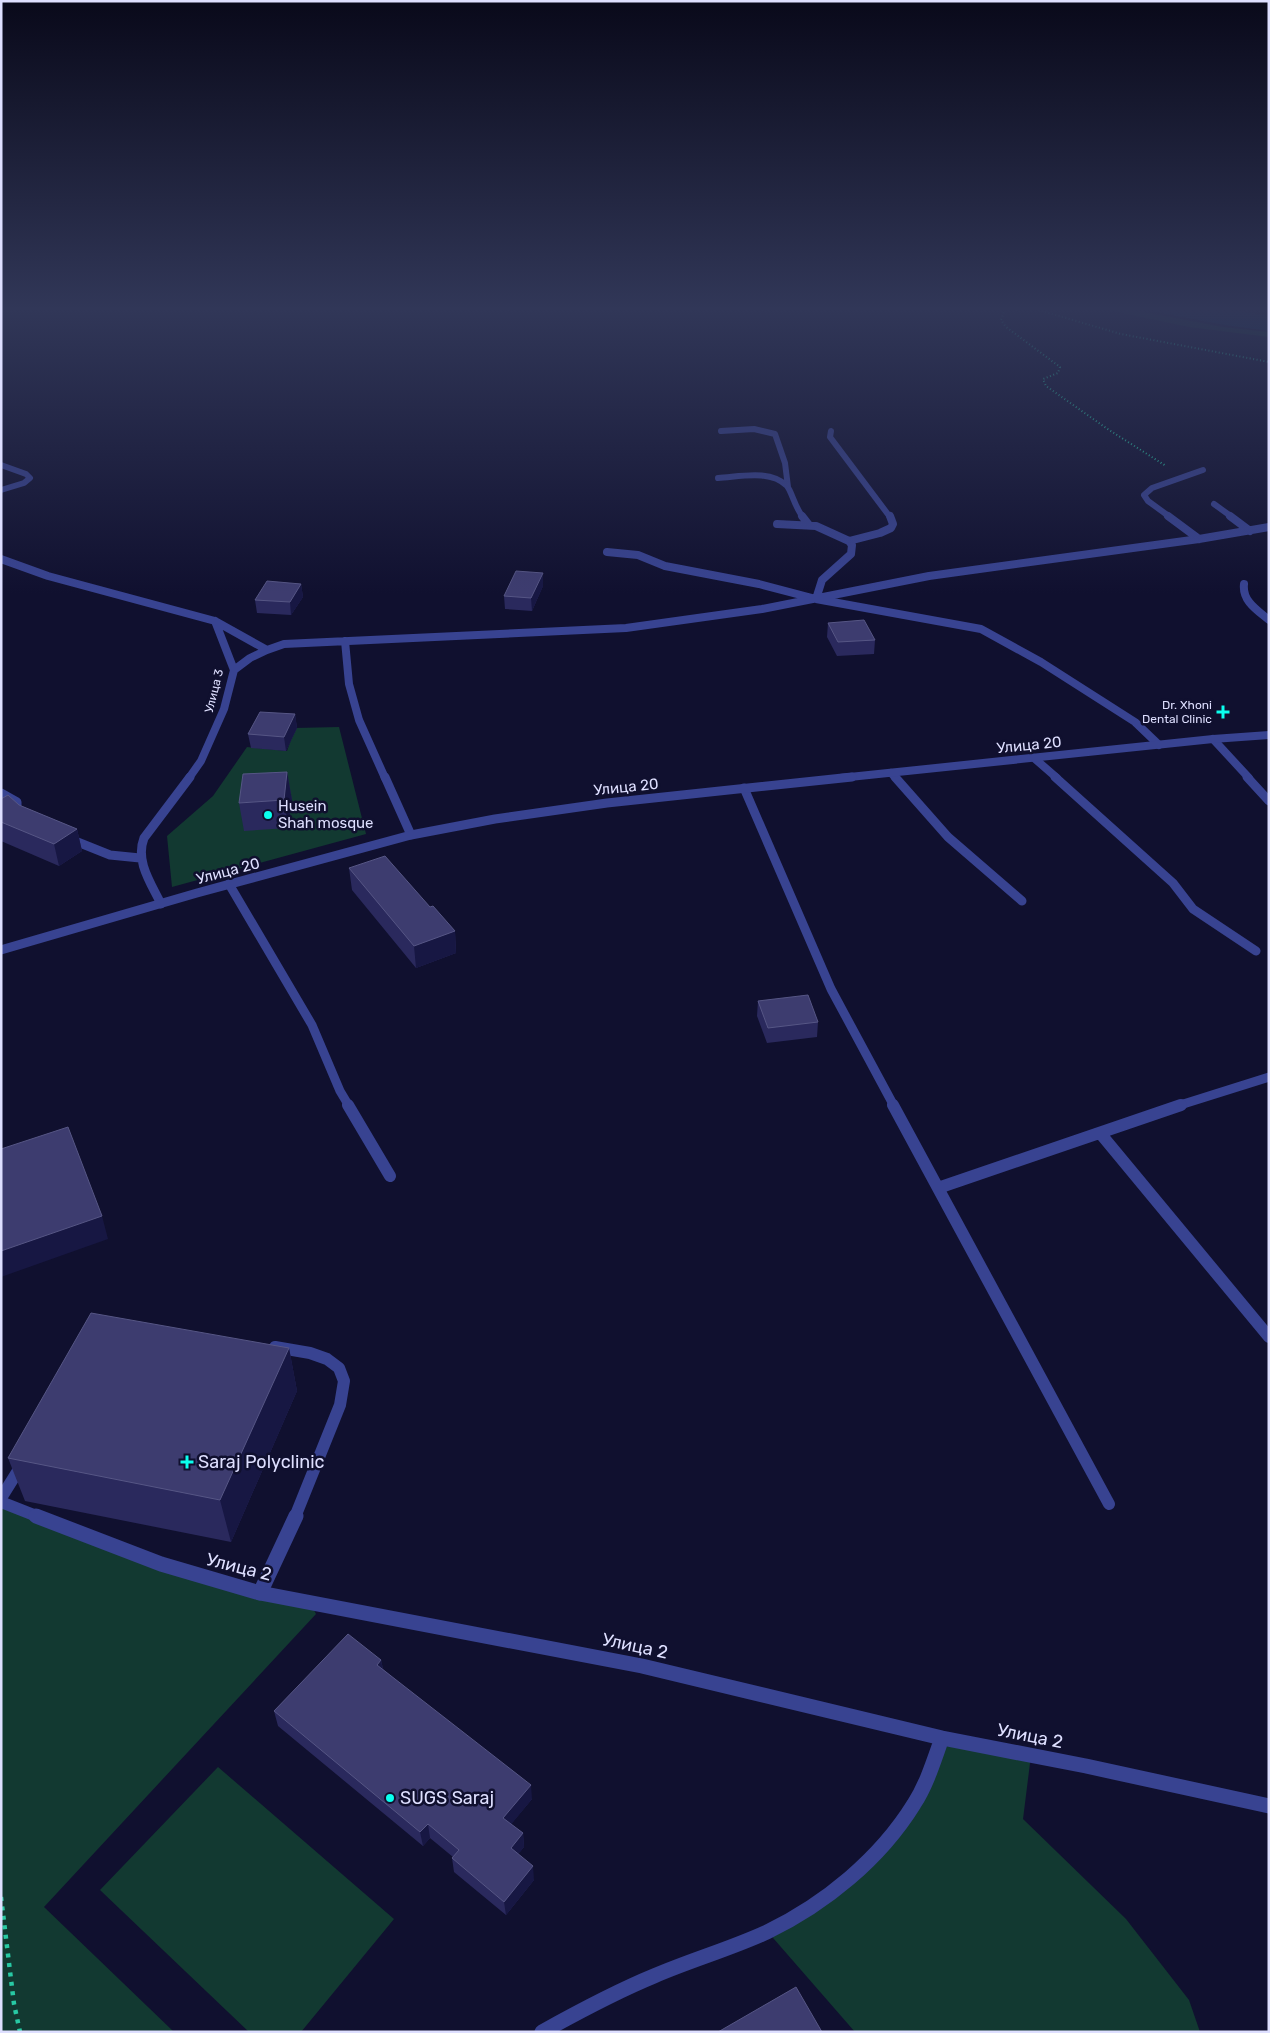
<svg xmlns="http://www.w3.org/2000/svg" width="1270" height="2033" font-family="Rubik,sans-serif">
<style>
.green{fill:#123931}
.water{fill:#072e51}
.lines{fill:none;stroke-linecap:round;stroke-linejoin:round}
.path-far1{stroke:#28c9a4;stroke-width:2;stroke-dasharray:1 2.5;stroke-linecap:butt}
.path{stroke:#28c9a4;stroke-width:4.5;stroke-dasharray:4 5.5;stroke-linecap:butt}
.service-far3{stroke:#384391;stroke-width:8}
.service-far2{stroke:#384391;stroke-width:9}
.service-far1{stroke:#384391;stroke-width:12}
.service{stroke:#384391;stroke-width:15}
.minor-far4{stroke:#384391;stroke-width:6}
.minor-far3{stroke:#384391;stroke-width:8}
.minor-far2{stroke:#384391;stroke-width:9}
.minor-far1{stroke:#384391;stroke-width:12}
.minor{stroke:#384391;stroke-width:15}
.tertiary-far1{stroke:#384391;stroke-width:8}
.tertiary{stroke:#384391;stroke-width:9}
.wall{fill:#2a295d}
.shaded-wall{fill:#171743}
.building{fill:#3d3c6f;stroke:#565685}
.poi-dot{fill:#0affee;stroke:#10102f;stroke-width:2}
.labels{text-anchor:middle;stroke-width:5;stroke-linejoin:round;paint-order:stroke}
.far-street-label{font-size:12px;fill:#dedfff;stroke:#10102f}
.far-poi-label{font-size:12px;fill:#dedfff;stroke:#10102f;text-anchor:end}
.street-label{font-size:15px;fill:#dedfff;stroke:#10102f}
.poi-label{font-size:15px;fill:#dedfff;stroke:#10102f;text-anchor:start}
.near-poi-label{font-size:18px;fill:#dedfff;stroke:#10102f;text-anchor:start}
.near-street-label{font-size:18px;fill:#dedfff;stroke:#10102f}
</style>
<rect width="100%" height="100%" fill="#10102f"/>
<path class="green" d="M1103 309H1129L1223 327 1269 332V337L1189 327Z
M339 727 366 834 172 887 167 836 213 796 247 747 287 751 295 728Z
M1 1502 109 1545 310 1602 316 1614 44 1907 174 2032H1Z
M942 1738 1031 1755 1023 1819 1126 1919 1189 2000 1200 2032H855L767 1931 817 1902 888 1840Z
M218 1767 394 1919 301 2032H249L100 1890Z"/>
<path class="water" d="M1139 309H1226L1269 316V331L1225 325Z"/>
<g class="lines">
<path class="path-far1" d="M1005 309 1001 320 1006 327 1060 367 1058 373 1043 379 1046 386 1106 428 1166 466
M1035 309 1121 334 1269 362"/>
<path class="path" d="M1 1897 14 2004 20 2032"/>
<path class="service-far3" d="M1244 584C1242 601 1257 610 1269 620"/>
<path class="service-far2" d="M229 884 312 1025 340 1091 349 1106"/>
<path class="service-far1" d="M348 1105 390 1176
M275 1347 310 1353 327 1359 339 1368 344 1381 340 1405 295 1517
M1 1498 21 1466"/>
<path class="service" d="M260 1593 296 1516"/>
<path class="minor-far4" d="M721 431 754 429 775 434 785 463 788 487
M831 431 830 437 890 517
M1 465 26 474 30 478 24 483 1 490
M718 478C739 477 770 469 787 486 792 492 795 508 803 517
M1214 504 1232 517
M1170 517 1148 501 1144 495 1152 488 1203 470"/>
<path class="minor-far3" d="M802 516 809 525
M1168 516 1199 539
M1230 516 1250 531
M777 524 816 526 849 541 880 533 891 528 893 524 890 516
M607 552 638 555 665 566 759 584 816 599 981 629 1041 662 1135 722 1159 745
M1 559 48 576 215 621 267 650 284 644 626 628 762 609 929 576 1199 539 1269 527
M816 599 822 580 851 554 852 545 849 541
M345 641 349 684 359 720 385 778
M234 670 250 658 267 650
M1213 739 1249 778
M1034 758 1057 778
M891 773 896 778
M189 778 201 761 224 709 234 670 215 621"/>
<path class="minor-far2" d="M385 777 411 835
M895 777 948 837 1022 901
M1055 777 1173 883 1193 909 1256 951
M1247 777 1269 801
M744 788 831 989 894 1106
M1 793 17 802V810L21 814
M70 839 110 855 140 858
M161 904C151 883 135 861 144 838L190 777
M1177 1106 1269 1077"/>
<path class="minor-far1" d="M893 1105 1109 1504
M1100 1133 1269 1337
M938 1188 1181 1105
M1 1502 39 1517"/>
<path class="minor" d="M36 1516 161 1564 260 1593 642 1666 942 1738 1086 1766 1269 1806
M542 2032C578 2012 615 1992 654 1976 691 1960 730 1949 767 1932 825 1904 880 1859 914 1804 927 1784 934 1760 942 1738"/>
<path class="tertiary-far1" d="M840 778 1213 739 1269 735"/>
<path class="tertiary" d="M1 950 197 893 411 835 495 819 607 803 852 777"/>
</g>
<path class="wall" d="M301 584 303 597 291 615 257 613 255 600Z
M543 586 532 611 505 609 504 596Z
M828 623 875 640 874 654 837 656 827 637Z
M295 714 297 728 286 751 251 748 248 734Z
M287 772 292 800 288 828 244 831 239 803Z
M1 799 19 805 77 829 82 851 59 866 1 841Z
M349 868 430 907 455 931 456 953 416 968 352 890Z
M758 1001 818 1022 817 1037 767 1043 757 1016Z
M289 1348 297 1391 231 1542 25 1501 8 1458Z
M381 1660 383 1669 532 1799 511 1824 523 1833 524 1847 518 1854 534 1880 506 1915 454 1872 452 1858 453 1857 430 1838 423 1846 278 1726 274 1711Z"/>
<path class="shaded-wall" d="M543 573V586L532 611 531 598Z
M301 584 303 597 291 615 290 602Z
M295 714 297 728 286 751 284 737Z
M287 772 292 800 288 828 284 800Z
M77 829 82 851 59 866 54 844Z
M455 931 456 953 416 968 414 946Z
M102 1216 108 1239 1 1277V1251Z
M289 1348 297 1391 231 1542 220 1500Z
M381 1660 384 1675 377 1665Z
M531 1785 532 1799 505 1832 503 1818Z
M428 1824 430 1838 423 1846 420 1832Z
M523 1833 524 1847 512 1862 511 1848Z
M533 1866 534 1880 506 1915 504 1902Z"/>
<path class="building" d="M516 571 543 573 531 598 504 596Z
M267 581 301 584 290 602 255 600Z
M864 620 875 640 838 642 828 623Z
M260 712 295 714 284 737 248 734Z
M287 772 284 800 239 803 243 774Z
M8 795 19 805 77 829 54 844 1 822V799Z
M385 856 430 907 433 906 455 931 414 946 349 868Z
M808 995 818 1022 768 1028 758 1001Z
M68 1127 102 1216 1 1251V1149Z
M91 1313 289 1348 220 1500 8 1458Z
M348 1634 381 1660 377 1665 531 1785 503 1818 523 1833 511 1848 533 1866 504 1902 452 1858 459 1850 428 1824 420 1832 274 1711Z
M796 1987 822 2032H718Z"/>
<linearGradient id="sky" x2="0" y2="1"><stop stop-color="#09091a"/><stop offset="0.52" stop-color="#313758"/><stop offset="1" stop-color="#313758" stop-opacity="0"/></linearGradient>
<rect width="1270" height="594" fill="url(#sky)"/>
<g class="poi-dot">
<path d="M1220.5 704.5h5v5h5v5h-5v5h-5v-5h-5v-5h5z"/>
<circle cx="268" cy="815" r="5"/>
<path d="M184.5 1454.5h5v5h5v5h-5v5h-5v-5h-5v-5h5z"/>
<circle cx="390" cy="1798" r="5"/>
</g>
<g class="labels">
<g class="far-street-label">
<text transform="translate(214 691) rotate(-76)" y="4">Улица 3</text>
</g>
<g class="far-poi-label">
<text x="1212" y="709">Dr. Xhoni<tspan x="1212" dy="14">Dental Clinic</tspan></text>
</g>
<g class="street-label">
<text transform="translate(1029 745) rotate(-6)" y="5">Улица 20</text>
<text transform="translate(626 787) rotate(-6)" y="5">Улица 20</text>
<text transform="translate(228 871) rotate(-15)" y="5">Улица 20</text>
</g>
<g class="poi-label">
<text x="278" y="811">Husein<tspan x="278" dy="17">Shah mosque</tspan></text>
</g>
<g class="near-poi-label">
<text x="198" y="1468">Saraj Polyclinic</text>
<text x="400" y="1804">SUGS Saraj</text>
</g>
<g class="near-street-label">
<text transform="translate(239 1567) rotate(14)" y="6">Улица 2</text>
<text transform="translate(635 1646) rotate(12)" y="6">Улица 2</text>
<text transform="translate(1030 1736) rotate(11)" y="6">Улица 2</text>
</g>
</g>
<rect width="1270" height="2033" fill="none" stroke="#dedfff" stroke-width="5"/>
</svg>
